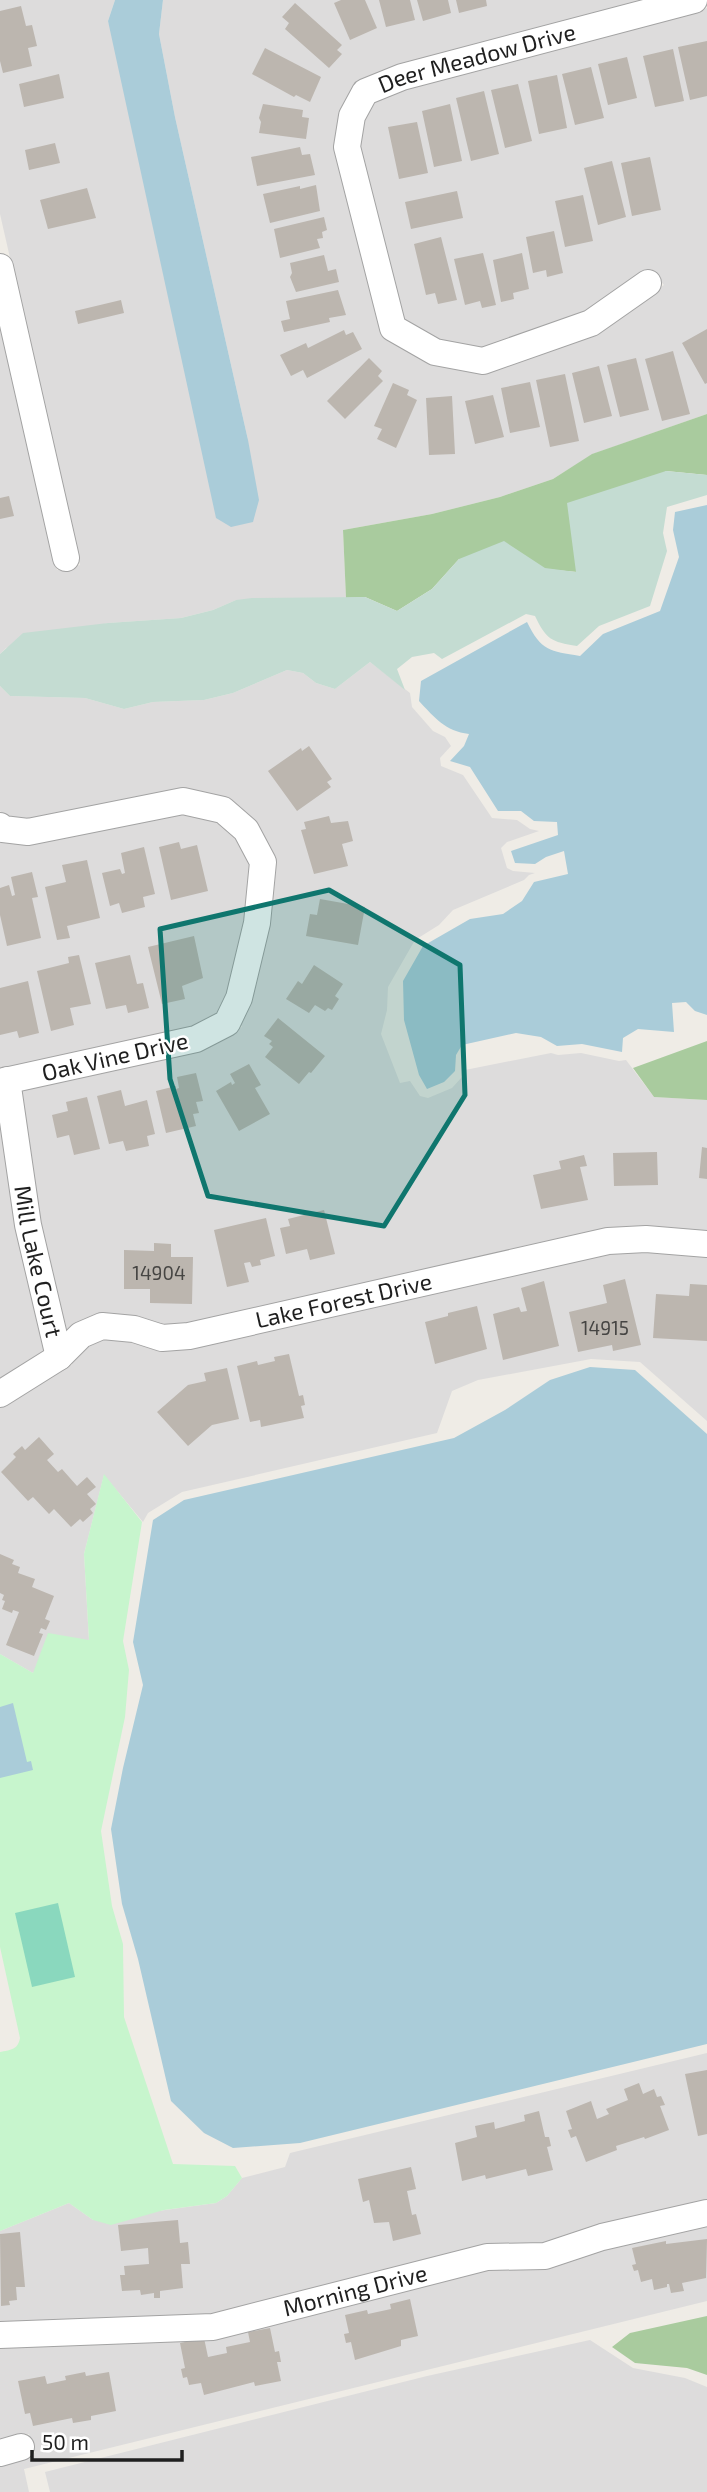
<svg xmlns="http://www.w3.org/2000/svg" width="707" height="2492" font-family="'Exo 2',sans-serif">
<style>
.residential{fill:#dddcdc}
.forest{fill:#a9cb9e}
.wetland{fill:#c4dcd2}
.park{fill:#c7f5cd}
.pitch{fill:#8ad8be}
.water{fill:#aaccd9}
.building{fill:#bcb6af}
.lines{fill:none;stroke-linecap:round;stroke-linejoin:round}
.minor-casing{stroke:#a3a3a3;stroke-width:28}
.minor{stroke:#fff;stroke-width:26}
.marked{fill:#0f766e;fill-opacity:0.2;stroke:#0f766e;stroke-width:5;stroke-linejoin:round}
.labels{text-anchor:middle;stroke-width:5;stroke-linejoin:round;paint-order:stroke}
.number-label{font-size:19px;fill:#464543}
.street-label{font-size:23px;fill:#1f1f1f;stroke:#fff}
</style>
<rect width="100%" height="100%" fill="#efece6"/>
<path class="residential" d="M0 0H115L108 21 248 440 175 117 159 34 163 0H652L399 67 341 115 382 331 432 362 594 332 664 285 651 269 585 314 483 350 439 342 403 321 358 146 363 119 373 100 405 87 707 8V414L593 454 553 479 500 497 432 514 343 530 346 598 236 600 213 610 181 618 108 623 6 648 0 654V319L57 570 80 565 0 214Z
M370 662 410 693 412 707 433 731 445 737 451 746 440 758 441 766 463 775 492 818 517 820 530 829 539 831 507 842 501 848 507 868 513 871 535 873 529 875 524 880 453 910 439 925 415 940 388 987 387 1010 381 1034 400 1083 410 1081 420 1096 428 1098 452 1088 462 1077 465 1070 551 1053 558 1055 581 1053 619 1061 626 1060 654 1097 707 1100V1234L188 1326 66 1335 40 1223 20 1088 227 1035 232 1036 235 1030 242 1027 239 1022 268 923 231 802 28 821 9 819 0 811V686L10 696 85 698 124 709 153 702 204 700 233 693 287 670 303 673 316 683 335 689Z
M182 812 217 820 236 836 252 864 245 922 228 995 218 1016 192 1029 0 1071V839Z
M0 1114 46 1353 0 1382Z
M645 1249 707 1255V1421L640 1362 591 1359 478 1380 452 1391 437 1433 182 1492 148 1513 143 1522 104 1475 84 1554 89 1641 33 1673 0 1654V1407L64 1367 72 1365 71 1360 88 1344 104 1336 131 1339 609 1251Z
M707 2053V2202L544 2246 212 2317 0 2325V2231L69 2203 93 2220 216 2203 227 2196 242 2178 285 2167 290 2153Z
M707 2224V2301L24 2469 29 2492H0V2464L35 2453 29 2434 0 2442V2346L213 2337 488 2268 605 2247Z
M590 2340 633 2368 685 2378 707 2387V2492H50L45 2472 427 2376Z"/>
<path class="forest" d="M707 414V475L666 471 577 572 545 569 527 558 459 559 432 589 397 611 365 597 346 598 343 530 432 514 500 497 553 479 592 454Z
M707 1041V1100L654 1097 633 1068Z
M707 2316V2375L687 2368 635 2363 612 2347 630 2333Z"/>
<path class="wetland" d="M666 471 707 475V495L667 507 663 533 667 551 650 606 599 626 577 646C551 642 546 639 535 616L526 614 442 659 434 653 412 657 397 669 405 690 370 662 335 689 316 683 303 673 287 670 233 693 204 700 153 702 124 709 85 698 10 696 0 686V654L23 633 108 623 181 618 213 610 236 600 252 598 365 597 397 611 432 589 459 559 504 541 545 568 576 572 567 503Z"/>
<path class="park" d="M104 1474 142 1522 123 1641 129 1670 125 1717 101 1831 112 1906 123 1944 124 2017 173 2164 235 2166 242 2178 227 2196 216 2203 164 2210 111 2225 93 2220 69 2203 0 2231V2052C10 2050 18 2050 20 2038L0 1947V1654L33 1673 48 1633 89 1640 84 1554Z"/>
<path class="pitch" d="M58 1903 75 1977 32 1987 15 1913Z"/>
<path class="water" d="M115 0H163L159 34 175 117 248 440 259 500 253 522 231 527 216 518 108 21Z
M707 505V1015L695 1011 686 1002 672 1003 674 1032 638 1029 623 1038 622 1052 582 1044 557 1046 541 1037 516 1033 462 1045 456 1055 455 1071 444 1082 427 1089 419 1075 404 1020 403 981 423 946 470 919 503 914 522 901 534 882 568 874 564 851 546 857 535 864 515 863 511 851 558 835 557 822 534 821 521 811H498L470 767 450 761 464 746 469 734C445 731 435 718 419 701L421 681 527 622C541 651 550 651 580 656L603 634 660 611 679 557 673 530 675 512Z
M590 1367 635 1370 707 1434V2044L300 2143 233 2148 204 2133 171 2101 138 1959 122 1904 111 1829 123 1768 143 1685 133 1642 153 1520 184 1500 454 1438 505 1410 550 1380Z
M13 1703 27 1762 31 1761 33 1770 0 1778V1707Z"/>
<path class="building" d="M341 0H365L377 28 350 40 334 3Z
M379 0H410L415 20 386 27Z
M417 0H448L451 13 423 21Z
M456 0H486L487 6 459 13Z
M295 3 342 45 337 50 342 54 329 68 285 29 289 23 282 17Z
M21 6 26 26 32 25 37 46 28 48 32 66 3 73 0 61V11Z
M707 41V96L690 100 678 47Z
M265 48 321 77 310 102 296 95 294 97 252 74Z
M673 49 684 101 655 107 643 56Z
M627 57 637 98 608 105 598 64Z
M591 67 604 118 575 125 562 74Z
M59 74 64 98 24 107 19 84Z
M557 75 567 128 539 134 528 81Z
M518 84 532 141 505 148 491 90Z
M484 91 499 154 471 161 456 98Z
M263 104 303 110 302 117 309 118 306 139 259 133 261 122 259 118Z
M450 104 462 161 434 167 422 111Z
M417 122 428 173 399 179 388 127Z
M55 143 60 163 29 170 25 150Z
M300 147 302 155 310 154 315 175 257 186 251 157Z
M650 157 661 210 632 216 621 163Z
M612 161 626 217 598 225 584 168Z
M316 185 320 211 270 223 263 194 300 186V189Z
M87 188 96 218 48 229 40 200Z
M457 191 463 218 411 229 405 202Z
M583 195 593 241 565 247 555 201Z
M324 217 327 230 322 232 323 238 317 239 320 248 280 258 274 229Z
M554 231 563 273 547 277 546 270 533 273 526 237Z
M441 237 457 300 438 304 435 293 426 295 414 244Z
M483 253 496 305 482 308 480 301 465 305 454 259Z
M522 253 529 289 513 293 514 299 501 302 493 260Z
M324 255 328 271 336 269 339 282 296 292 290 277 292 273 290 263Z
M338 290 346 315 329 318 330 322 284 332 281 321 290 319 286 301Z
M121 300 124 313 78 324 75 311Z
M707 329V383L705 384 682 343Z
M344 330 346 335 353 332 362 349 307 378 303 370 291 376 280 355 306 343 308 348Z
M673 351 690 414 662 421 645 359Z
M369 358 382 371 378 376 383 381 345 419 327 401Z
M636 358 649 410 620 417 607 365Z
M599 366 612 416 584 423 572 373Z
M565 374 579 441 550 447 536 380Z
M530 382 540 427 510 433 501 388Z
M393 383 409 390 407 395 417 400 396 448 377 439 382 429 374 426Z
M493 395 504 437 475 444 465 401Z
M452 396 455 454 429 455 426 398Z
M9 496 14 516 0 519V498Z
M309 746 332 779 327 782 331 787 297 811 268 771 301 748 302 751Z
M329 816 331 823 348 821 353 841 342 844 348 866 314 874 301 830 306 829 304 822Z
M179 842 181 849 197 845 208 891 171 900 159 847Z
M144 847 155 894 143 897 145 907 122 913 119 903 110 906 102 873 120 869 122 874 125 873 121 853Z
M87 860 100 918 67 926 70 938 57 940 45 887 66 882 62 865Z
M32 872 38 897 32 898 41 938 7 946 0 915V888L9 885 12 896 15 895 11 877Z
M320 899 365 907 358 945 306 936 310 914 317 915Z
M194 936 203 978 182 986 185 999 162 1004 148 947Z
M79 955 91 1004 70 1008 74 1025 51 1031 37 971 69 963 68 957Z
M130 955 137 984 143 983 149 1008 128 1013 126 1005 106 1009 95 963Z
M314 965 343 984 335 996 339 999 332 1010 328 1008 325 1011 315 1005 309 1013 286 999 298 981 302 984Z
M28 981 39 1033 19 1038 17 1031 0 1035V988Z
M278 1018 325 1056 311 1073 309 1072 299 1084 265 1057 273 1047 269 1044 272 1041 264 1036Z
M249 1064 261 1085 255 1088 270 1114 239 1131 216 1091 231 1082 232 1085 235 1083 230 1074Z
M196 1073 203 1101 196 1102 199 1113 193 1114 196 1126 166 1133 156 1091 176 1086V1089L179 1088 177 1077Z
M121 1090 125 1106 147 1100 155 1134 147 1136 149 1146 126 1151 123 1141 109 1144 97 1096Z
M87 1097 100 1149 74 1155 69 1135 57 1138 52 1115 68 1111 66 1102Z
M702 1147 707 1148V1179L699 1178Z
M657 1152 658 1185 614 1186 613 1153Z
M584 1155 587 1166 580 1167 588 1200 541 1209 533 1175 561 1169 559 1161Z
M324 1210 335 1254 310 1260 307 1249 286 1254 280 1228 290 1226 288 1219Z
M266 1218 275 1256 260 1260 261 1265 252 1267 250 1262 244 1263 249 1282 227 1287 214 1230Z
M154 1243 171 1244V1257H193L192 1304 150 1303V1289H124V1250L154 1251Z
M625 1279 641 1345 613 1351 612 1345 578 1352 569 1312 607 1303 603 1285Z
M544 1281 559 1346 503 1360 493 1314 519 1307 521 1312 527 1311 521 1288Z
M690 1284 707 1285V1341L653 1338 656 1294 689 1296Z
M477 1306 487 1349 435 1364 425 1322 448 1316V1313Z
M289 1354 299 1396 303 1395 305 1405 301 1406 304 1418 261 1427 260 1420 250 1422 237 1366 257 1361 258 1365 275 1361 274 1357Z
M227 1368 239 1419 212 1425 188 1446 157 1412 188 1385 206 1381 204 1373Z
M39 1437 54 1454 47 1460 58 1472 62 1469 77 1486 87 1477 96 1487 87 1494 96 1504 90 1509 93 1513 83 1522 80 1519 71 1527 54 1509 49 1514 33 1497 28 1501 1 1472 16 1457 13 1454 22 1446 25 1450Z
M0 1554 14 1560 12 1564 20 1567 18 1573 35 1579 32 1587 54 1596 45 1619 50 1621 46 1630 41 1628 39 1633 43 1634 34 1656 6 1645 19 1612 13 1610 12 1613 2 1609 5 1601 2 1600 4 1595 0 1593Z
M707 2070V2134L698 2136 685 2074Z
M639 2083 643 2094 654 2089 657 2097 661 2096 665 2105 660 2106 669 2130 645 2139 644 2137 616 2146 617 2150 586 2162 576 2136 571 2138 568 2130 572 2129 566 2111 591 2101 597 2119 609 2114 606 2109 628 2100 624 2089Z
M539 2111 545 2137H549L551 2146 547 2147 553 2170 528 2176 526 2169 486 2179 485 2175 462 2181 455 2143 477 2137 475 2126 494 2122 495 2129 525 2121 524 2115Z
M411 2167 416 2189 407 2191 412 2215 416 2214 421 2234 393 2241 389 2222 374 2223 369 2200 363 2202 358 2179Z
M178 2220 180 2243 188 2242 190 2264H181L183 2288 160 2291V2298H154V2293L141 2295 140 2290 122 2291 120 2275H125L124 2266 149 2264 148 2248 121 2251 118 2225Z
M20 2232 25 2287H16L17 2300 9 2301 10 2305 1 2306 0 2234Z
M707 2239 706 2278 682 2283 684 2291 671 2293 669 2284H667V2287L654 2290 652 2279 641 2282 638 2270 634 2271 632 2265 636 2264 632 2248 666 2241V2244Z
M410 2299 418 2336 401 2340V2346L355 2360 351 2342 346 2343 344 2334 349 2333 345 2315 367 2310 368 2314 391 2309 390 2304Z
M270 2328 275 2352 279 2351 281 2362H277L281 2381 255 2386 254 2382 204 2395 201 2383 189 2385 187 2377 183 2378 181 2369 185 2368 180 2343 204 2338 208 2357 227 2353 226 2347 250 2342 248 2332Z
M85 2372 86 2376 109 2372 116 2411 91 2416V2420L73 2423 72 2418 33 2426 30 2413 25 2414 18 2381 45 2376 47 2384 66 2380 65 2376Z"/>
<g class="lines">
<g class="minor-casing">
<g id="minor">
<path d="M0 267 66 558"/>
<path id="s1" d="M648 283 591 323 483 361 435 352 393 328 347 147 352 116 365 92 402 77 694 0"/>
<path d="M0 826 3 829 28 832 183 801 223 810 246 830 263 862 257 923 239 998 227 1023 196 1039 0 1082"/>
<path id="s2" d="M7 1080 28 1225 59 1357"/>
<path id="s3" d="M0 1394 59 1357 81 1335 102 1326 134 1329 162 1338 189 1336 608 1241 646 1239 707 1244"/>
<path id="s4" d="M0 2335 213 2327 487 2257 545 2256 602 2237 707 2213"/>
<path d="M0 2453 21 2447"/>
</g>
</g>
<use href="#minor" class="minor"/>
</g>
<path class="marked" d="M329 890 460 965 465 1095 384 1226 208 1196 170 1079 160 929Z"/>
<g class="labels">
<g class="number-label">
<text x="159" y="1280">14904</text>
<text x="605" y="1335">14915</text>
</g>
<g class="street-label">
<text dy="8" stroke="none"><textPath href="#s1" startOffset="644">Deer Meadow Drive</textPath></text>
<text transform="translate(115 1057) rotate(-13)" y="8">Oak Vine Drive</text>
<text dy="8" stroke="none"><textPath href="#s2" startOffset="184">Mill Lake Court</textPath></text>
<text dy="8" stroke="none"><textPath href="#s3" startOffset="371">Lake Forest Drive</textPath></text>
<text dy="8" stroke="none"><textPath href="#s4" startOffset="360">Morning Drive</textPath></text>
</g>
</g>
<path d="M32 2450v10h150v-10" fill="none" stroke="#1f1f1f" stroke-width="3.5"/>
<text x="42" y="2450" font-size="21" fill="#1f1f1f" stroke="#ffffff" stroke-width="5" paint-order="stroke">50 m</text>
</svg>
